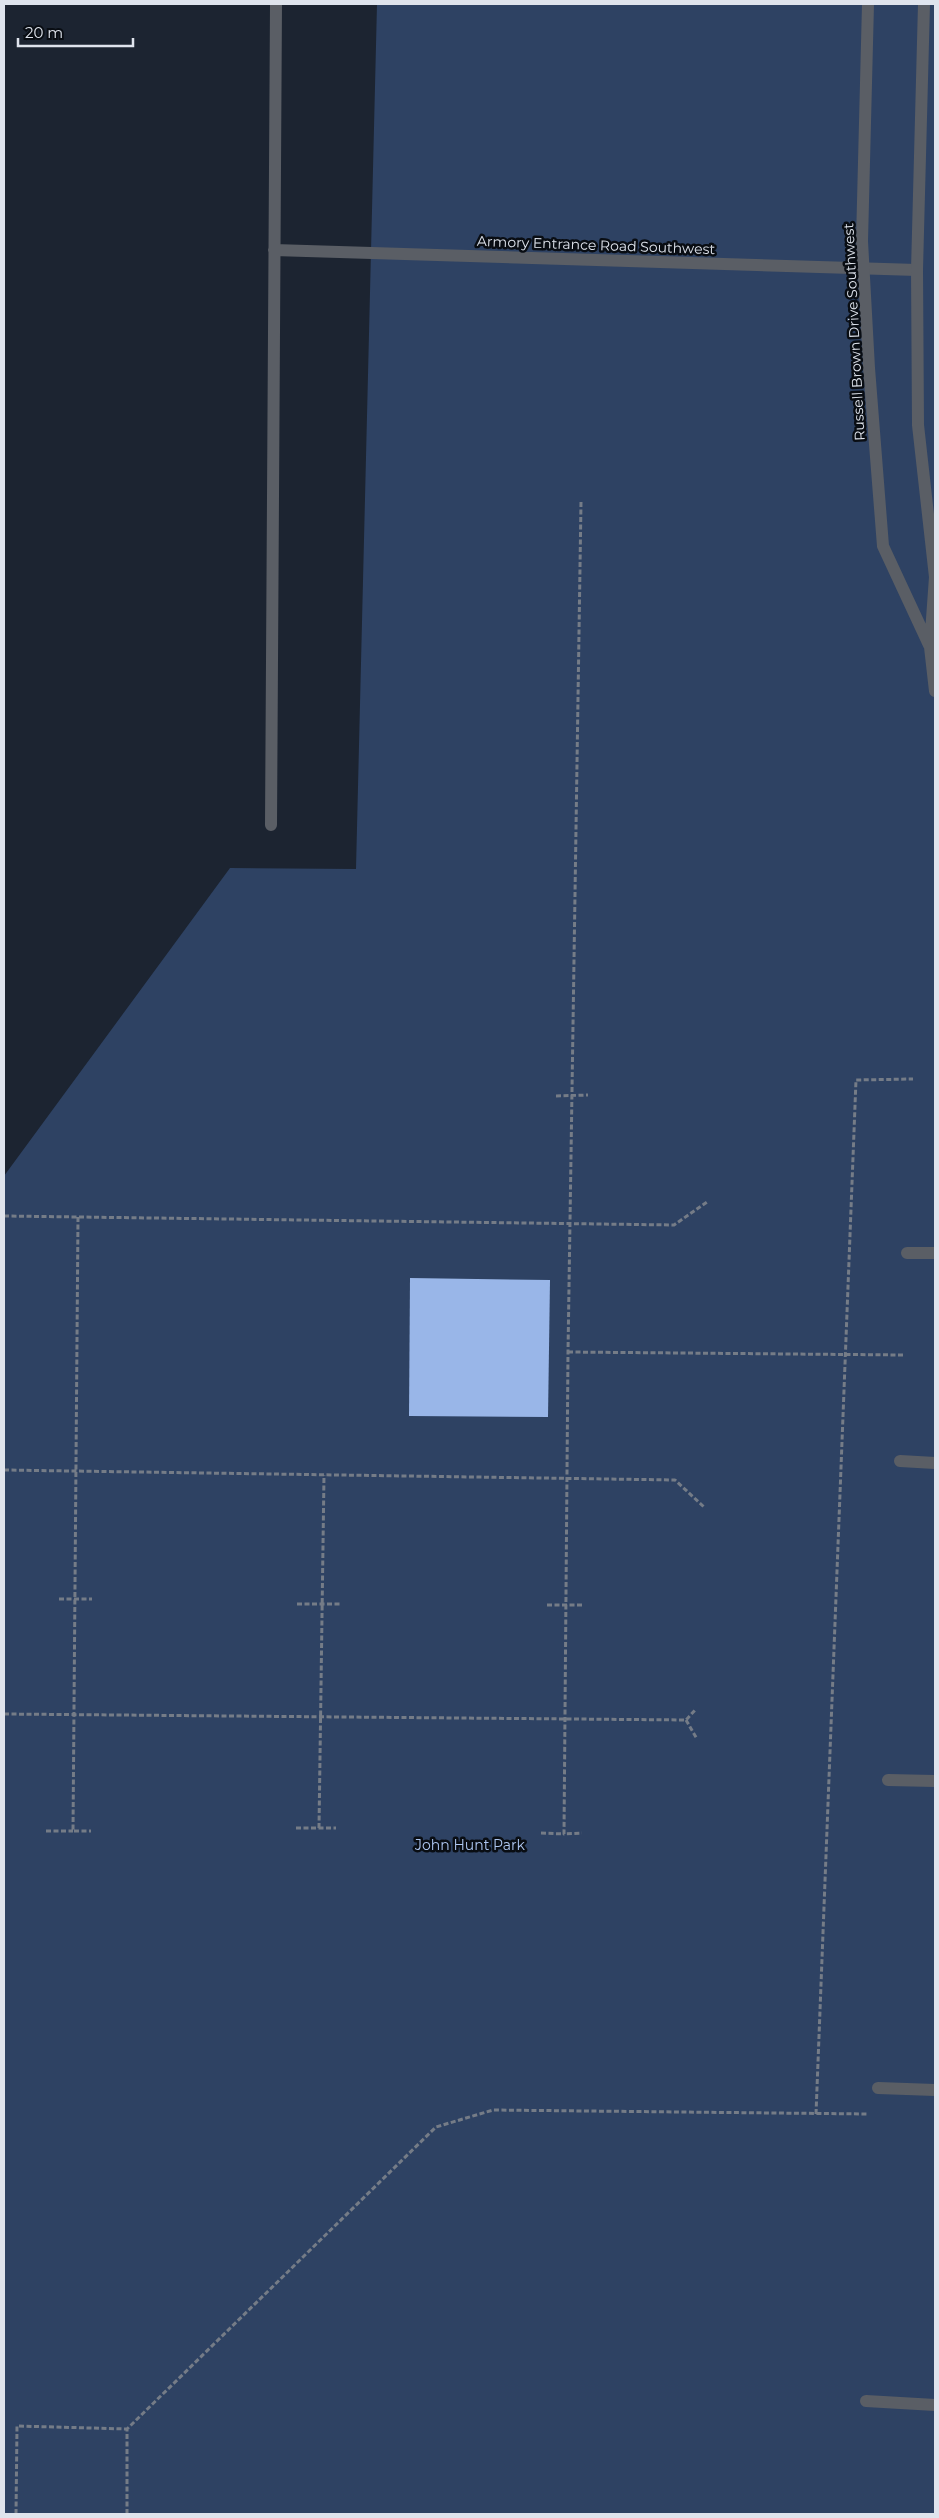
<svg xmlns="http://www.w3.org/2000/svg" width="939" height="2518" font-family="Montserrat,sans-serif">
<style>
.green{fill:#2e4263}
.building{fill:#99b6e8}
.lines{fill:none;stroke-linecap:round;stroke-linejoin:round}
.path{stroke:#757c87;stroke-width:3;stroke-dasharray:5 2.5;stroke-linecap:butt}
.lane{stroke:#5a5e65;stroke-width:12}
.street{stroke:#5a5e65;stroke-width:12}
.labels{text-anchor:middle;stroke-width:5;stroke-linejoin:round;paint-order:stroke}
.street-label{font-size:14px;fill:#dfe4ed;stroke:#090d13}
.park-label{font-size:14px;fill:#afc8f2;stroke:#090d13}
</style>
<rect width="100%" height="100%" fill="#1c2431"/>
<path class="green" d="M377 4H935V2514H4V1176L230 868 356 869Z"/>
<path class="building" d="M410 1278 550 1280 548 1417 409 1416Z"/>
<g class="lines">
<path class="path" d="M581 502 568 1352 564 1834 582 1833
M556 1096 588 1095
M4 1216 674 1225 707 1202
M78 1217 73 1831H91
M568 1352 903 1355
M4 1470 675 1480 704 1507
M59 1599H92
M297 1604H342
M547 1605H582
M4 1714 686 1720 696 1709
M686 1720 697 1739
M296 1828H336
M319 1828 324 1475
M46 1831H73
M541 1833 564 1834
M816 2114 856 1080 913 1079
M16 2514 17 2426 127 2429
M127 2514V2429L436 2127 493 2110 868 2114"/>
<path class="lane" d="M274 250 917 270
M271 825 276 4
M907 1253H935
M900 1461 935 1463
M888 1780 935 1781
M878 2088 935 2090
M866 2401 935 2405"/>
<path class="street" d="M868 4 862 241 869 368 883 546 929 645
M924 4 917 270 918 425 935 577 930 647 935 691"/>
</g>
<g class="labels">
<g class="street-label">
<text transform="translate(596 245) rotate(2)" y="5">Armory Entrance Road Southwest</text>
<text transform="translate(854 332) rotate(-93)" y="5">Russell Brown Drive Southwest</text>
</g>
<g class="park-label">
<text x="470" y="1850">John Hunt Park</text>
</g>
</g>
<rect width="939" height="2518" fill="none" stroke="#dfe4ed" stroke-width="10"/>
<path d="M18 38v8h115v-8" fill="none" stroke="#dfe4ed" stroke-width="2.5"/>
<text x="25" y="38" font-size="15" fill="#dfe4ed" stroke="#090d13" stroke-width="4" paint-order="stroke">20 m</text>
</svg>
